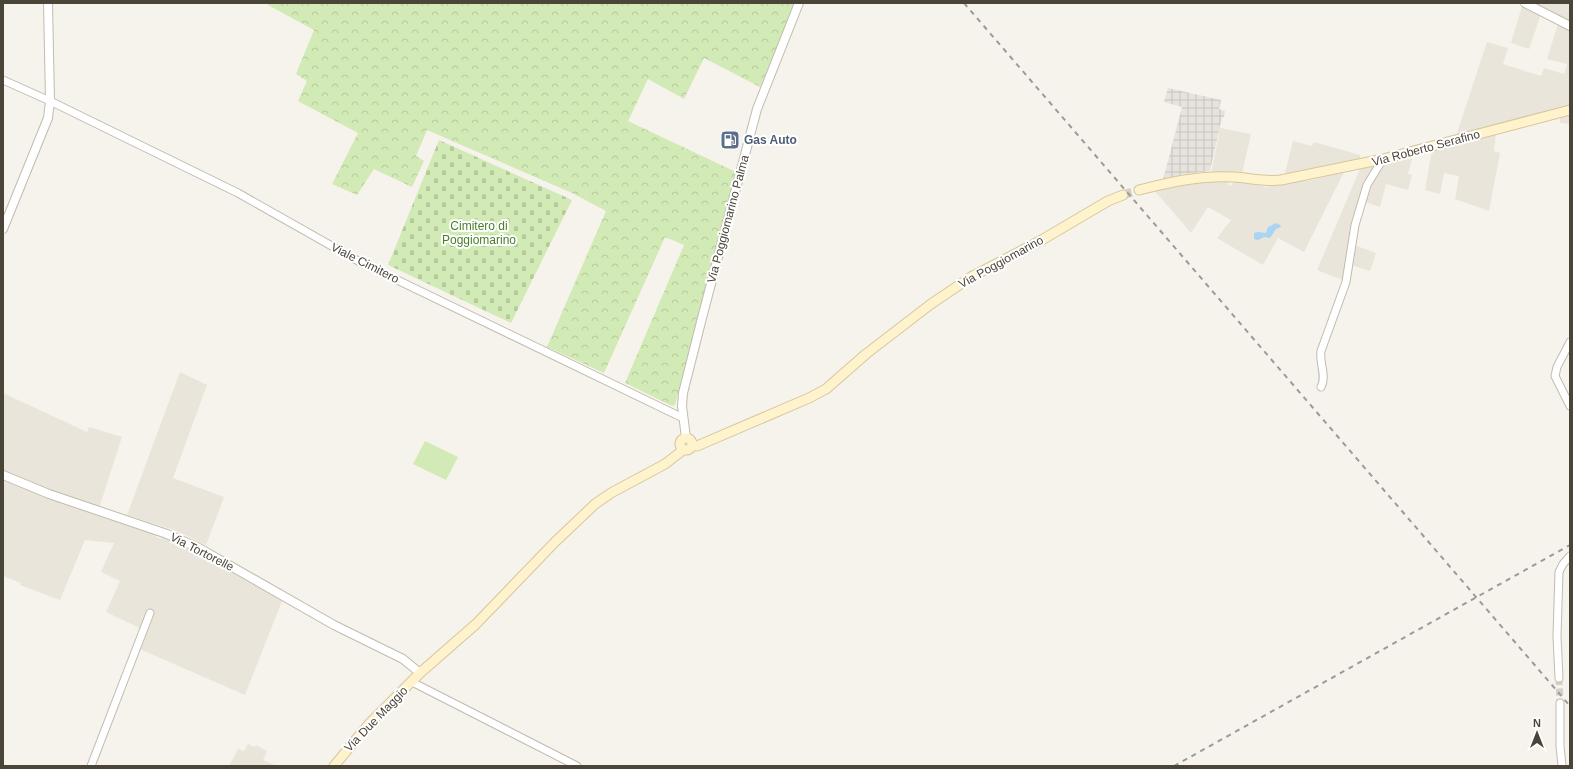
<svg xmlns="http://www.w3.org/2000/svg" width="1573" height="769" font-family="Helvetica,sans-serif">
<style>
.residential{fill:#eae5da}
.industrial{fill:url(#industrial-grid)}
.green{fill:#d2eab5}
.forest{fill:url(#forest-crowns)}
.cemetery{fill:url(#cemetery-stones)}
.water{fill:#a9d4f2}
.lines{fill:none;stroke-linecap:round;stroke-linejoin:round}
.minor-tunnel{stroke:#d4d0c8;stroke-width:7;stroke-dasharray:7 3.5;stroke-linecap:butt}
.secondary-tunnel{stroke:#d4d0c8;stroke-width:9;stroke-dasharray:9 4.5;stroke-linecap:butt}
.minor-casing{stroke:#c2bbae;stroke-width:9}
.tertiary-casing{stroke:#c2bbae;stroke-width:10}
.secondary-casing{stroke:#d6c79b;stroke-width:11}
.minor{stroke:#fff;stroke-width:7}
.tertiary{stroke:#fff;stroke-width:8}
.secondary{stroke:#fff3cd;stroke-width:9}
.rail{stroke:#9a9a9a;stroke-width:2;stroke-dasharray:5 5;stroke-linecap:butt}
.labels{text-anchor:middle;stroke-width:4;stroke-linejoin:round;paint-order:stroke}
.service-label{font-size:12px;font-weight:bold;fill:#4e5e75;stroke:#fff;text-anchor:start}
.street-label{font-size:12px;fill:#4b4439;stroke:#fff}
.park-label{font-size:12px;fill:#4a7f2a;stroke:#fff}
</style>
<defs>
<pattern id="industrial-grid" width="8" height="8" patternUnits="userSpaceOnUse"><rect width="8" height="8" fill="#e6e2dd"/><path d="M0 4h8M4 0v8" fill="none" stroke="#c7c3be"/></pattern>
<pattern id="forest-crowns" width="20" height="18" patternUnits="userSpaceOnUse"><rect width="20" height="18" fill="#d2eab5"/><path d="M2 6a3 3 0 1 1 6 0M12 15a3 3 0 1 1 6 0" fill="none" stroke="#b6ca9c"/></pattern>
<pattern id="cemetery-stones" width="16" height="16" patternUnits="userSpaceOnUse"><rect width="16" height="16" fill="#d2eab5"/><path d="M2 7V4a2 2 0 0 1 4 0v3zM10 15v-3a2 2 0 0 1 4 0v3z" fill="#b6ca9c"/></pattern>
</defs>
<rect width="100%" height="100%" fill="#f6f3ec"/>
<path class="residential" d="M1523 3 1570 4V124L1560 123V118L1496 133 1494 151 1500 153 1489 211 1455 199 1459 176 1444 173 1440 194 1425 190 1432 150 1489 135 1456 136 1487 42 1508 48 1503 64 1541 76 1544 68 1564 74 1567 64 1547 59 1558 24 1541 14 1529 49 1511 43Z
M1220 128 1251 134 1242 174H1211Z
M1293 141 1312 146 1314 142 1360 155V160L1291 175 1290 173H1285Z
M1413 155 1408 174 1412 175 1408 190 1386 184 1380 207 1365 202 1358 224 1354 245 1376 253 1370 271 1351 265 1348 282 1317 270 1360 169Z
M1344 172 1304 252 1278 238 1263 265 1217 238 1231 220 1208 207 1191 233 1154 190 1210 181H1229L1227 184 1231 186 1234 181 1258 185 1266 187 1293 182 1312 180Z
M180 372 207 385 173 478 224 497 206 545 174 530 127 515Z
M3 393 87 432 89 427 122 437 100 505 95 515 155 534 156 537 162 539 164 537 175 541 207 559 206 561 210 563 211 561 282 601 245 695 135 647 142 629 106 612 120 581 101 572 114 543 85 540 60 600 20 585 21 583 3 576Z
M248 744 255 747 256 745 267 751 263 760 277 766H229L238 749 244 751Z"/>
<path class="industrial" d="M1168 88 1221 100 1219 109 1225 111 1224 117H1222L1210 171 1183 174 1178 177 1163 180 1182 107 1164 102Z"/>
<path class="green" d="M425 441 458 457 446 480 413 464Z"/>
<path class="forest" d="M268 3H795L760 87 704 58 684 99 648 79 628 121 736 172 675 405 672 406 625 383 684 245 665 237 604 373 547 347 606 211 572 193 427 130 416 156 424 161 412 187 374 169 357 195 332 184 358 133 298 101 307 81 296 74 314 30 268 5Z"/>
<path class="cemetery" d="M439 140 572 200 511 323 388 265Z"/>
<path class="water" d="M1276 223 1280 225 1281 227 1276 229 1270 238 1264 237 1258 240 1254 239V233L1258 232 1266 233 1268 227Z"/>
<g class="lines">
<path class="minor-tunnel" d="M1559 678 1560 703"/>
<path class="secondary-tunnel" d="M1123 195 1139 190"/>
<g class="minor-casing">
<path id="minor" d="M3 80 50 101 238 193 360 262 683 418
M1570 342 1557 367 1555 376 1570 406
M1321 387C1327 376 1319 363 1321 351L1346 282 1355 225 1367 185 1383 159
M1559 678 1557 636 1559 572 1563 564 1570 556
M412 682 577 766
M1560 703V746L1562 766
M91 766 150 613"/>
</g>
<g class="tertiary-casing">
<path id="tertiary" d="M1525 3 1570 26
M3 229 48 118 50 101 48 3
M686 438 682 406 683 393 702 318 757 109 799 3
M3 475 49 494 167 534 199 548 334 625 403 659 420 673"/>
</g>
<g class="secondary-casing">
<path id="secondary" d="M1139 190C1170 182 1202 175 1234 177 1250 178 1265 182 1281 180L1383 159 1570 110
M680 444a6 6 0 1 1 12 0a6 6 0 1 1-12 0Z
M692 446H697L809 398 826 389 866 354 931 304 971 277 1040 241 1108 201 1123 195
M334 766 368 725 420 673 476 624 555 542 595 504 611 493 665 464 683 450"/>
</g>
<use href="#minor" class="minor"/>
<use href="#tertiary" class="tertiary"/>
<use href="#secondary" class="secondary"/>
<path class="rail" d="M964 3 1570 706
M1174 766 1570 545"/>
</g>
<defs>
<g id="fuel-square" transform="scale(1)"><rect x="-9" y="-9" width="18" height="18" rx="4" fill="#5c6f8a" stroke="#fff"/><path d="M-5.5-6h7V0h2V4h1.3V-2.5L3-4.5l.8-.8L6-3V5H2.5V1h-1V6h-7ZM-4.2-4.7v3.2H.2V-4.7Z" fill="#fff"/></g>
</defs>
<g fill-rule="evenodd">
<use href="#fuel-square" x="730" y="140"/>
</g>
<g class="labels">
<g class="service-label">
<text x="744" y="144">Gas Auto</text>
</g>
<g class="street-label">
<text transform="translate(1426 148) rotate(-15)" y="4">Via Roberto Serafino</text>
<text transform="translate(728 219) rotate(-75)" y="4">Via Poggiomarino Palma</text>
<text transform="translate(1001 262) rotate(-29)" y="4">Via Poggiomarino</text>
<text transform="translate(365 263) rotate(27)" y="4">Viale Cimitero</text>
<text transform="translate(202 552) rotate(27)" y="4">Via Tortorelle</text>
<text transform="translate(376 719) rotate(-46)" y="4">Via Due Maggio</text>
</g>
<g class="park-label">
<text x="479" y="230">Cimitero di<tspan x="479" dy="14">Poggiomarino</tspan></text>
</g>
</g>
<rect width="1573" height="769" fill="none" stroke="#4b4439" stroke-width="8"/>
<g transform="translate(1537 733)" stroke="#ffffff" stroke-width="3" paint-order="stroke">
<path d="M0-3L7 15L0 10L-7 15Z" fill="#4b4439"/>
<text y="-6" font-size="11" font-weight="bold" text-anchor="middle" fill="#4b4439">N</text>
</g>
</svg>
